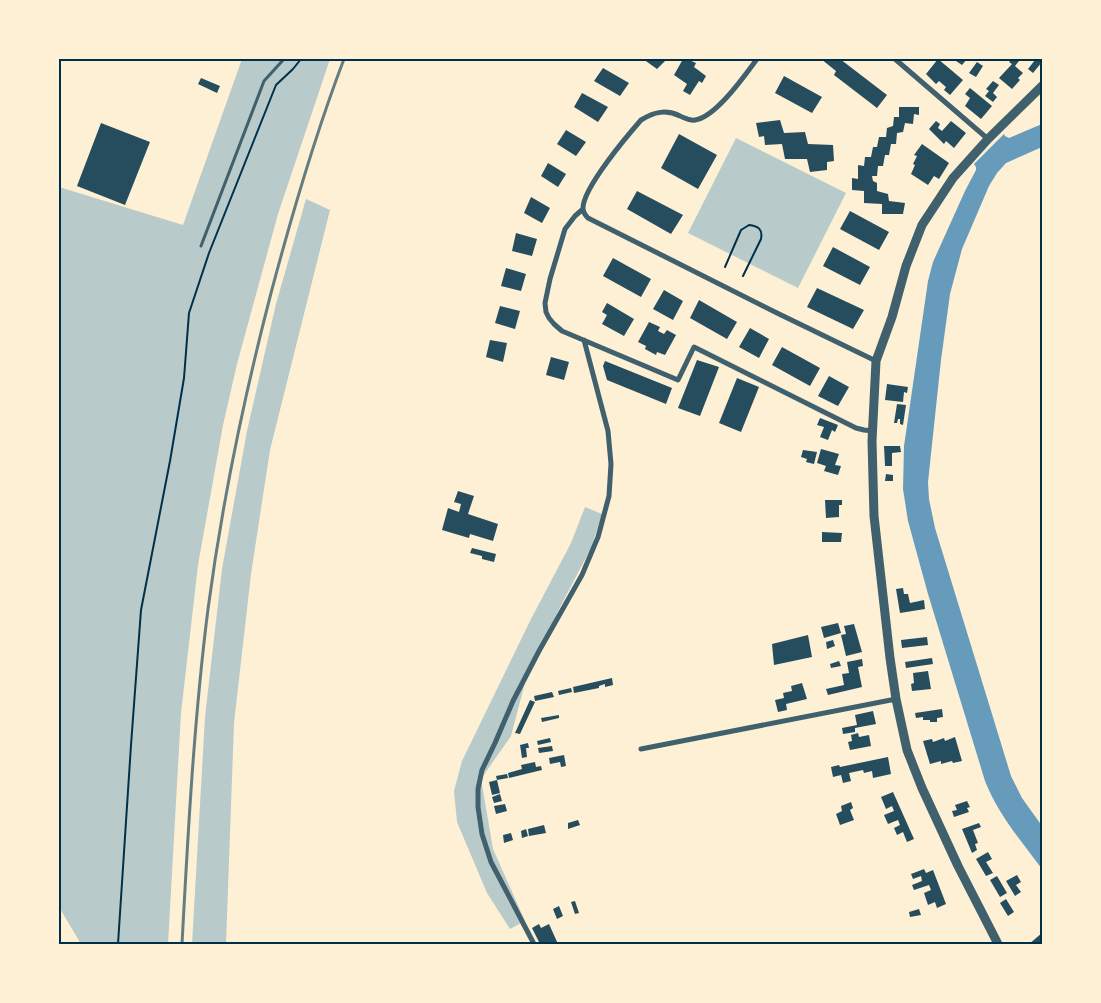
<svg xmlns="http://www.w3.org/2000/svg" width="1101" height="1003" font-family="Poppins,sans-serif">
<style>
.green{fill:#b9caca}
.water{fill:#669bbc}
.building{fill:#264d5e}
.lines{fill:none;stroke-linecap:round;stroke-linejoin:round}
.path{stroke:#003049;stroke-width:2}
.service{stroke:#3f606c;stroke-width:3}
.minor{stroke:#3f606c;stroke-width:5}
.tertiary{stroke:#3f606c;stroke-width:9}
.rail{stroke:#657d81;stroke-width:3}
.neatline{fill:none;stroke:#003049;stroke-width:2}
</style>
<rect width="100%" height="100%" fill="#fdf0d5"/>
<path class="green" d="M242 59H330L278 214 237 364 223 425 198 565 181 713 168 944H81L59 907V187L183 225Z
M736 138 846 193 798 288 688 233Z
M306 199 330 210 270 450 251 574 234 723 226 944H192L205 717 222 569 247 431 276 304Z
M585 507 602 514 591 548 558 611 526 679 511 736 481 779 493 849 525 921 510 929 487 893 457 822 454 791 462 761 531 619 571 543Z"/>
<path class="water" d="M1042 124V147L1006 163 997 173 989 186 962 249 950 294 941 360 928 482 929 499 935 528 1011 776 1022 798 1042 826V869C1021 841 998 814 985 781L928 594 908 521 903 489 904 446 928 281 933 262 965 191 976 170V167L974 164 1004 134 1005 136 1009 138Z"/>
<path class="building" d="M643 59H667L657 69Z
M683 59H687L696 63 694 67 706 76 702 83 699 81 690 95 683 91 687 84 674 75Z
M821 59H840L887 95 877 108 834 75 836 71Z
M938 59 963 80 950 95 944 90 946 87 939 81 936 84 926 74Z
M953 59H967L962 65Z
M1012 59H1016L1019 61 1015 66 1023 73 1018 78 1020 80 1012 89 999 78 1012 64 1009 62Z
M1034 59H1042V62L1033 73 1028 69 1035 60Z
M977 62 983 66 976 77 969 73Z
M603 68 629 83 620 96 594 81Z
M784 76 822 97 812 113 775 93Z
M201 78 220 86 217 93 198 84Z
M993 81 999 85 993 93 997 97 993 102 985 96 989 91 986 89Z
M970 88 992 106 981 119 965 106 970 98 965 94Z
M582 93 608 107 598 122 574 107Z
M899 107H919V115L914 114 913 124 905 123 903 132 897 133 896 144H891L889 155H885L883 166H878L877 176H872L873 181 877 183V191L888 194 889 201 905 203 903 214H882V204L864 203V191L852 190V178L858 179V165L864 166 865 157H871L873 147H877L879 137H886L887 128 893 126 894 117H899Z
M780 120 784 133 805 132 808 144 833 145 834 161 827 162V170L810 172 807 159H785L782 144 765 145 764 136 759 137 756 123Z
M936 121 940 124 938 128 942 131 951 121 966 133 954 148 946 141 944 144 929 129Z
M101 123 150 142 125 205 77 186Z
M566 130 586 142 576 156 557 144Z
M679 134 717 155 698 189 661 168Z
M922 144 949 163 939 179 934 176 928 185 911 174 915 165 913 164 917 156 914 155Z
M548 163 566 174 558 187 541 176Z
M637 191 683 215 671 234 627 209Z
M531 197 550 208 542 223 524 213Z
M850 211 889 232 879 250 840 229Z
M516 233 537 239 532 256 512 251Z
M833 247 870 267 860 285 823 266Z
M613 258 651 279 641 297 603 276Z
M506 268 526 274 521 291 501 286Z
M817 288 864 310 853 329 807 307Z
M664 290 683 301 673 320 653 309Z
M699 300 737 322 727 339 690 318Z
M607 303 634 319 624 336 602 324 607 315 602 312Z
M500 306 520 311 515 329 495 323Z
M649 322 660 327 658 331 664 334 667 330 676 335 665 355 657 352 656 355 645 349 646 346 638 342Z
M750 328 769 339 759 358 739 347Z
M490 340 507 343 503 362 486 357Z
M782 347 820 368 810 386 772 365Z
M551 357 569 362 564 380 546 375Z
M697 360 719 367 700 416 678 408Z
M605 361 672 388 666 404 607 380 603 366Z
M829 376 849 387 838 406 818 396Z
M737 378 759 387 741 432 719 423Z
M887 384 908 387 907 393 904 392 903 402 885 400Z
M897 404 906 405 903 425 900 424V419H898L897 423H894Z
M820 418 838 425 835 432 832 430 828 440 820 437 824 427 817 425Z
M884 446H900L901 452 892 453V466H885Z
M821 449 839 454 835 465 841 466 838 475 824 471 826 466 817 463Z
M803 450 817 452 814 464 806 462 807 459 801 457Z
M886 474 893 475V481H885Z
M458 491 474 496 468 514 498 524 493 541 470 534 469 538 442 530 448 508 459 512 461 504 454 502Z
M825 500H842V505H839V517L826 518Z
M822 532 842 533 841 542H822Z
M472 548 496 554 494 562 482 559V556L470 553Z
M903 588 904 594H908L910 603 924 600 925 609 900 613 896 589Z
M838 623 841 633 824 638 821 627Z
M854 624 862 652 846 656 841 635 846 634 844 626Z
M808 635 812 657 774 665 772 644Z
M927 637 928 645 902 648 901 640Z
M833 640 835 646 827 649 826 642Z
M932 658 933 664 906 668 905 662Z
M862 659 863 666 858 667 862 687 828 695 826 689 844 685 842 674 849 673 847 662Z
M839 661 841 666 831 668 830 664Z
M928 671 931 689 912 691 911 684 914 683 913 673Z
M612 678 613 685 605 687V684L599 686V688L574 693 573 687Z
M802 683 807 699 786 704 787 710 778 712 775 700 784 698 783 693 792 691 791 686Z
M571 688 572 692 559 695 558 691Z
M552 692 554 697 535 701 534 696Z
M530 700 535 702 520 734 515 733Z
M942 709 943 717 937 718V722H930V720H923V717L916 718 915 713Z
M873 711 876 724 855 728V732L843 734 842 728 857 725 855 715Z
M559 715V718L542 722 541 718Z
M858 733 859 737 869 735 871 746 850 750 848 742 852 741 851 735Z
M955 737 962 761 953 763 952 761 941 764V761L930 764 923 741 932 739 933 742 944 738 945 741Z
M550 738 551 742 538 745 537 741Z
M528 743 529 748H526L527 757 522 758 520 745Z
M552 746 553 751 539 753 538 748Z
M564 755 566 766 561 767 560 762 550 764 549 758Z
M888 757 891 774 873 778 872 771 864 773 863 770 849 773 851 781 843 783 841 775 833 777 831 767 839 765 840 767Z
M535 762 536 767 541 766 542 770 509 778 508 773 522 769 521 765Z
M507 774 508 778 497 780 496 776Z
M497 780 500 793 492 795 489 782Z
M893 792 914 839 907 842 903 832 897 835 894 828 900 825 898 820 888 824 884 815 894 811 892 806 886 809 881 797Z
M500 794 502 801 494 803 492 797Z
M967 801 970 807 967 808 969 812 954 817 952 811 957 810 955 805Z
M851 802 853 808 850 810 854 820 840 825 836 814 842 811 841 806Z
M505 804 507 811 496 814 494 806Z
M578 820 580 825 568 829V823Z
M979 823 981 827 973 830 978 843 975 844 977 850 972 853 962 829Z
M544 825 546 833 529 836 528 829Z
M526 829 528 836 522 838 521 831Z
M511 833 513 840 504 843 503 835Z
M988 852 992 859 986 862 993 873 986 876 976 859Z
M924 869 926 873 933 870 946 904 937 908 935 902 928 905 924 893 931 890 929 885 914 890 912 885 922 881 921 876 913 879 911 874Z
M1017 875 1021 882 1016 885 1021 892 1015 896 1006 881Z
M997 876 1007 893 1000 897 990 880Z
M1006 899 1014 912 1008 916 1000 903Z
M575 901 579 913 575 914 571 902Z
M559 906 563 916 557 919 553 909Z
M919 909 921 915 910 917 909 912Z
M539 924 541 928 549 924 558 944H548V943L540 944 532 928Z
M1042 933V944H1029Z"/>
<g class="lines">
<path class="path" d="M725 267 741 230 749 225C758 226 763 229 761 239L743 276
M118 944 131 745 141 610 170 461 184 378 189 313 209 253 276 85 293 69 301 59"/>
<path class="service" d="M201 246 264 81 284 59"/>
<path class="minor" d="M757 59C745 75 716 117 695 120 689 121 685 118 680 116 666 109 654 112 641 120 627 136 583 188 583 208 583 212 585 215 588 218L777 313 876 361
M895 59 988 139
M583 209 575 216 565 229 550 279 545 303 546 312 549 318 554 324 562 331 678 380 694 347 856 428 864 430 873 431
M641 749 896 699
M534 944 491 862 482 834 478 807V789L482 770 495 743 513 701 539 651 582 575 598 537 609 496 611 464 608 431 584 340"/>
<path class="tertiary" d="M998 944 958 866 922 788 907 750 896 699 890 658 874 516 872 441 876 361 892 317 906 266 922 225 953 178 988 139 1042 86"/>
<path class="rail" d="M182 944C188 832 194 720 208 609 222 503 244 397 271 293 292 214 315 135 344 59"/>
</g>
<rect width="1101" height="1003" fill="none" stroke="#fdf0d5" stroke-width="120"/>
<rect x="60" y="60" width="981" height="883" class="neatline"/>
</svg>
